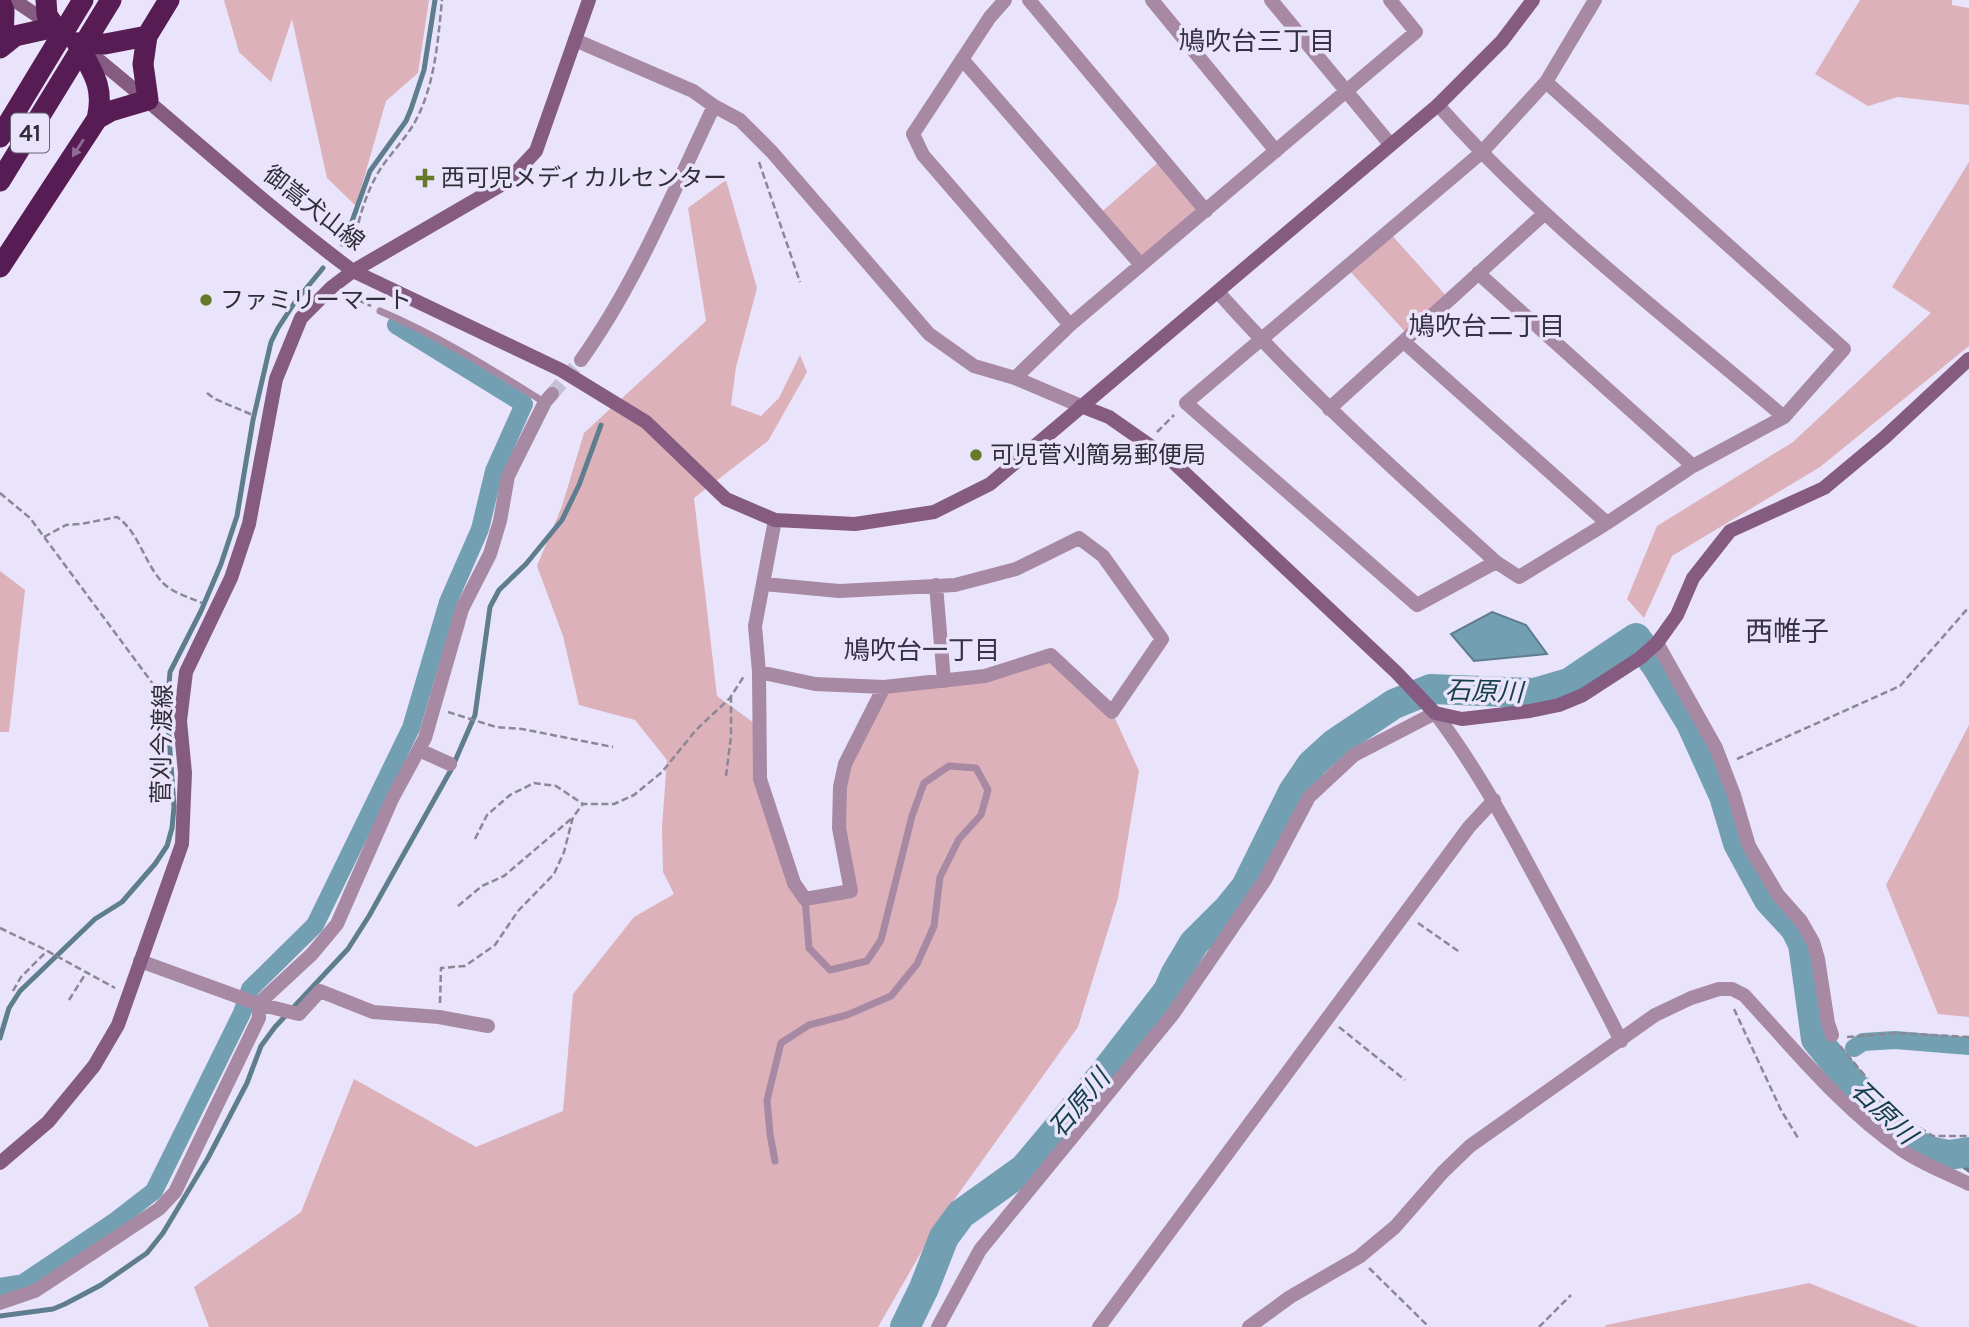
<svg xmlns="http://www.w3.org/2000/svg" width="1969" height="1327" font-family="Karla,'Noto Sans JP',sans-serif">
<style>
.green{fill:#dcb1b9}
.water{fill:#729fb2;stroke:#5e7d8e;stroke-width:2}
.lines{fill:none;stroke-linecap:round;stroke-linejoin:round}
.stream{stroke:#5e7d8e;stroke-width:5}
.canal{stroke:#729fb2;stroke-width:18}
.river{stroke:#729fb2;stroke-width:30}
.street-tunnel{stroke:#c4c0d4;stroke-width:14;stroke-dasharray:14 7;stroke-linecap:butt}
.path{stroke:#8b8797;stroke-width:2.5;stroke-dasharray:7 3.5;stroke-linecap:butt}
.lane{stroke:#a789a3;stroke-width:7}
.street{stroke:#a789a3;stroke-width:14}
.secondary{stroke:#865b82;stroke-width:14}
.highway{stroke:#581c55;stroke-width:21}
.oneway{fill:#926c97}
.poi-dot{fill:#657929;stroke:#e9e4fb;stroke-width:2.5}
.labels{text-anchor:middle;stroke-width:7;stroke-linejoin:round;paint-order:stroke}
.shield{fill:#e9e4fb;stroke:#686573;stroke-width:2}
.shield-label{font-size:23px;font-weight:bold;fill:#312e39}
.poi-label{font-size:24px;fill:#312e39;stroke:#e9e4fb;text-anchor:start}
.street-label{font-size:24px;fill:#312e39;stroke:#e9e4fb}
.neighbourhood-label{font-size:26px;fill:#373147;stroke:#e9e4fb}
.water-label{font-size:26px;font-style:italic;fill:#153d4c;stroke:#e9e4fb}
.quarter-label{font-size:28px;fill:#373147;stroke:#e9e4fb}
</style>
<rect width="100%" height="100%" fill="#e9e4fb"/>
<path class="green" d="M224 0H429L418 73 386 101 356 206 327 178 292 19 271 82 239 52Z
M1860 0H1952V5L1969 8V105L1898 97 1868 106 1815 74Z
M1162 159 1206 211 1141 265 1098 215Z
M1969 162V346L1820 467 1672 556 1644 618 1627 599 1657 526 1793 442 1931 313 1892 287Z
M726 180 757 288 736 367 731 405 761 416 779 398 800 355 807 372 768 441 694 498 717 696 754 723 756 779 806 902 851 891 840 787 884 687 984 678 1051 655 1112 712 1139 771 1118 898 1078 1027 941 1218 878 1327H209L194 1287 301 1212 354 1079 476 1147 563 1111 573 994 634 917 674 894 663 872 662 827 667 760 635 720 579 705 563 636 537 566 562 506 584 433 706 321 688 208Z
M1389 232 1450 300 1409 336 1347 268Z
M0 571 25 590 9 732H0Z
M1969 725V1017L1938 1014 1886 885Z
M1809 1283 1919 1327H1605L1606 1325Z"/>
<path class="water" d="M1492 612 1526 625 1547 654 1474 661 1451 634Z"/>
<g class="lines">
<path class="stream" d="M342 244 346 238 370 171 406 121 411 109 424 70 435 0
M0 1038 9 1008 20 991 95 919 122 902 155 864 167 846 172 828 174 807 167 709 170 672 201 611 221 564 237 516 253 420 271 342 278 328 295 302 323 268
M1949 1155 1969 1170
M0 1316 53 1309 65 1304 101 1285 147 1253 163 1233 208 1158 247 1083 261 1046 275 1027 348 949 369 916 452 768 475 715 490 607 499 590 526 564 562 520 579 485 601 425"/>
<path class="canal" d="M1854 1048 1863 1042 1895 1040 1969 1046
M1825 1051H1827
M0 1287 23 1283 114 1222 154 1191 242 1013 250 989 315 925 411 728 448 602 480 529 494 471 524 404 396 325"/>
<path class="river" d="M905 1327 924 1288 944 1237 961 1214 1024 1169 1103 1075 1168 991 1175 975 1194 943 1229 908 1246 887 1293 792 1312 764 1334 744 1394 704 1431 689 1535 693 1569 683 1636 638 1656 665 1691 723 1724 796 1738 843 1769 900 1795 928 1803 944 1816 1039 1872 1108 1893 1129 1913 1144 1933 1152 1949 1155 1969 1152"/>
<path class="street-tunnel" d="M552 394 581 360"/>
<path class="path" d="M759 162 800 282
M354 254C355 227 366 191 381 168 392 152 407 137 416 120 435 84 438 40 442 0
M358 300 371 306
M207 393 215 399 255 416
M1157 432 1174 415
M0 493 30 518 156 688 167 691
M44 537 66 525 81 524 117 517C139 532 144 563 163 583 173 593 189 597 202 603
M448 712 496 727 522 729 613 747
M1737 759 1900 686 1969 607
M726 776 731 736V697
M475 839 487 815 510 795 534 783 556 786 583 804
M458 906 482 886 504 876 571 819
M1418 923 1461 953
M0 928 40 947 115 988
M13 991 21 977 47 951
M69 1000 86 973
M440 1003 441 968 465 966 495 945 518 911 554 874 564 852 573 817 583 804H614L634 795 662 772 696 730 730 698 744 676
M1734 1009 1781 1110 1798 1138
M1339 1027 1405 1080
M1847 1037 1897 1033 1969 1037
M1840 1046 1898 1115 1933 1136H1969
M1369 1268 1429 1327
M1539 1327 1571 1295"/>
<path class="lane" d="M380 311C439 336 491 369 544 402
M775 1161 770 1134 767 1100 781 1043 809 1025 847 1015 891 996 917 964 934 926 940 877 959 839 981 815 988 790 976 768 949 766 924 783 912 816 881 940 867 961 830 970 809 948 805 899"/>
<path class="street" d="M1005 0 990 17 913 134 923 155 1070 325
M1029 0 1206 211
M1152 0 1276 151
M1271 0 1390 144
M575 40 693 91 714 106 740 120 772 152 929 334 974 366 1015 378 1081 406
M962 59 1141 265
M1438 105C1540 221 1666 316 1784 417
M1478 273 1693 466
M1218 292C1305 390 1399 474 1496 562L1519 577 1607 523 1693 466 1784 417 1844 349 1546 82
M1404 342 1607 523
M581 360C636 283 673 192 714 106
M1015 378 1070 325 1416 32 1390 0
M1329 409 1545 213
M775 520 755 626 759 672 760 779 794 883 805 899 851 891 839 828 840 787 845 764 884 687
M1496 562 1417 605 1186 403 1481 153 1546 82 1595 0
M936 585 944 681
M1657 643 1716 748 1734 795 1749 846 1778 895 1801 921 1813 942 1818 959 1828 1023 1832 1035
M759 672 815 684 884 687 985 676 1051 655 1112 712 1162 639 1103 556 1079 538 1016 569 955 585 839 591 764 584
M419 750 450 764
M140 961 258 1004 299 1014 320 991 373 1012 439 1017 488 1026
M0 1303 35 1291 159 1209 175 1192 259 1018 258 1004 312 954 337 924 392 799 425 738 462 609 490 554 500 521 508 476 545 402 552 394
M938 1327 980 1250 1173 1014 1265 880 1309 797 1354 755 1435 713C1471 760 1500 811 1528 864 1560 922 1591 981 1621 1041
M1099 1327 1469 827 1494 800
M1249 1327 1290 1297 1359 1257 1395 1227 1443 1172 1470 1146 1655 1015 1691 998 1719 989H1732L1744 995C1794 1049 1841 1108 1902 1150 1922 1164 1947 1173 1969 1184"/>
<path class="secondary" d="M14 0 51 25
M85 49C175 121 260 202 353 271L561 370 646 422 726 499 775 520 855 524 934 512 990 484 1438 105 1502 41 1533 0
M1081 406 1109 417 1172 461 1396 672 1435 713 1462 719 1530 711 1559 705 1583 695 1640 658 1657 643 1677 615 1693 578 1730 531 1824 488 1884 438 1969 359
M0 1163 48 1122 94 1066 118 1025 182 844 185 773 180 721 186 672 231 578 249 524 276 379 301 318 332 287 353 271 508 181 536 151 589 0"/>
<path class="highway" d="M0 1 4 11 3 43
M77 43 105 44 147 36 169 0
M0 48 15 36 55 27 47 15 46 0
M97 119 111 111 148 100 143 64 147 36
M0 137 83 0
M0 181 111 0
M0 267 97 119C105 86 92 71 77 43"/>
</g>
<defs><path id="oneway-solid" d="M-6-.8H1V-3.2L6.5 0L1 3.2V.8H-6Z" transform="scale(1.75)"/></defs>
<use class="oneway" href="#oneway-solid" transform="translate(78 148) rotate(123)"/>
<g class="poi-dot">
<path d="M421.5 167.5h7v7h7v7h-7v7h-7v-7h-7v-7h7z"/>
<circle cx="206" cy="300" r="7"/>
<circle cx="976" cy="455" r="7"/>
</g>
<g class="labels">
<rect class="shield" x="11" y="113.5" width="38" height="39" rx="5"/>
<g class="shield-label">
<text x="30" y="141">41</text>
</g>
<g class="poi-label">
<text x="441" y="186">西可児メディカルセンター</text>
<text x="220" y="308">ファミリーマート</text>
<text x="990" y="463">可児菅刈簡易郵便局</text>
</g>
<g class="street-label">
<text transform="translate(314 208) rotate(38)" y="8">御嵩犬山線</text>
<text transform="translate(162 744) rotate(-89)" y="8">菅刈今渡線</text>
</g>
<g class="neighbourhood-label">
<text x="1257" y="50">鳩吹台三丁目</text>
<text x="1487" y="335">鳩吹台二丁目</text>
<text x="922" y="659">鳩吹台一丁目</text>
</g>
<g class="water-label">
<text transform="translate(1484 691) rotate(2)" y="9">石原川</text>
<text transform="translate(1079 1103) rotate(-50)" y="9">石原川</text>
<text transform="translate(1884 1112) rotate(44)" y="9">石原川</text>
</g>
<g class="quarter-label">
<text x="1787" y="641">西帷子</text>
</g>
</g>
</svg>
